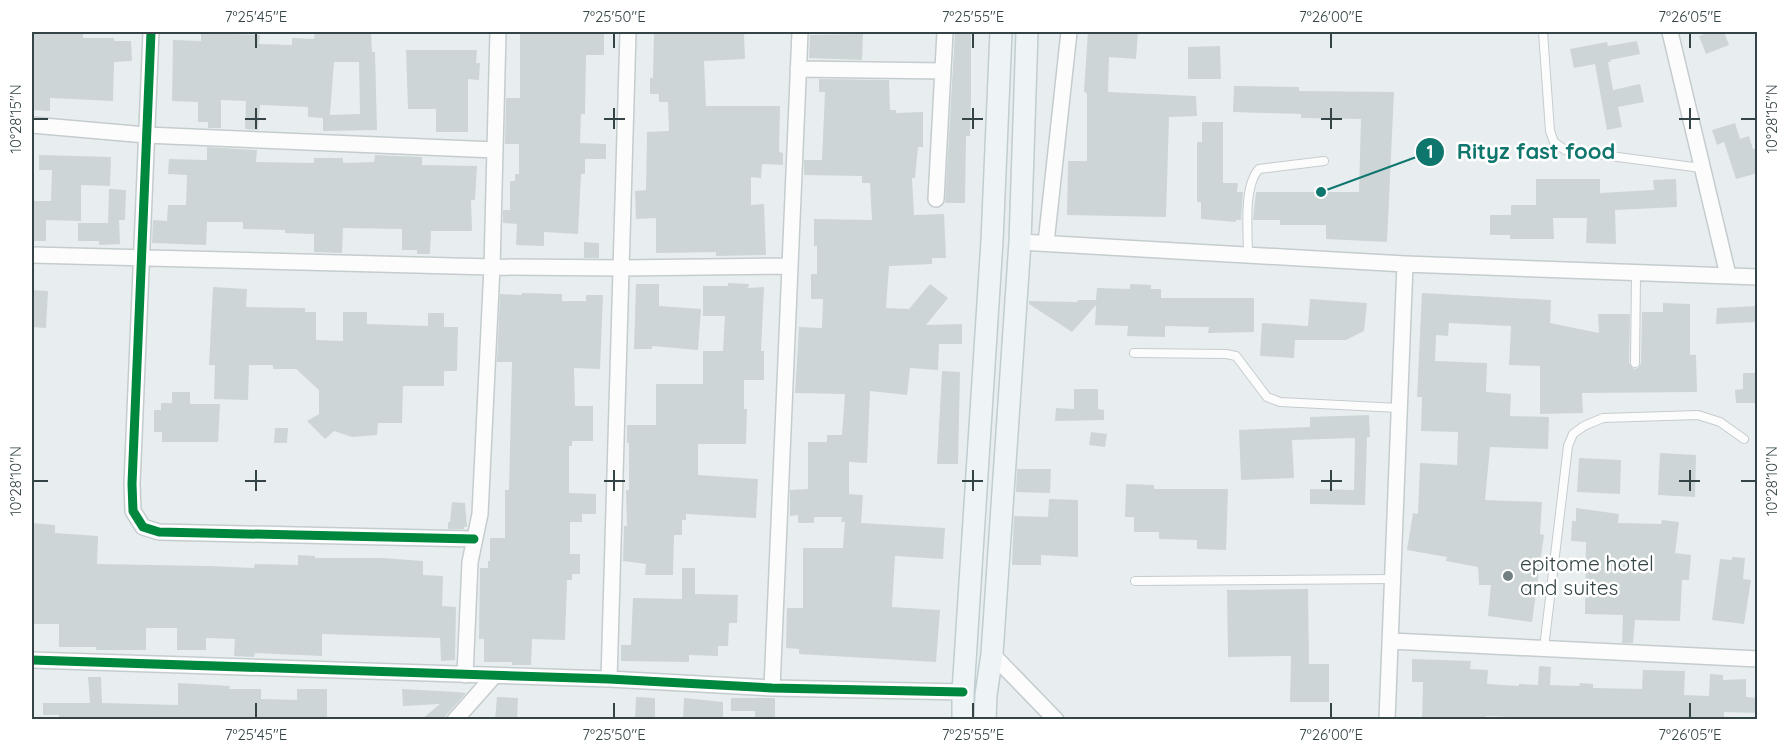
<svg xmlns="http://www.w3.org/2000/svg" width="1789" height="751" font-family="Quicksand,sans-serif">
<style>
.building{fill:#cdd5d7;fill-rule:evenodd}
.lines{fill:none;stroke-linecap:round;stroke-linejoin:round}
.lane-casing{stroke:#c5ccce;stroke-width:10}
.street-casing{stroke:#c5ccce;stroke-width:18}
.secondary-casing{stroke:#c0cdd1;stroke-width:24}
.lane{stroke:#fcfcfd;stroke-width:8}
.street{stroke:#fcfcfd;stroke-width:15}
.secondary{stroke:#eef4f6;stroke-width:21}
.cycleway-casing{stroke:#fff;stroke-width:13}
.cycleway{stroke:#00873e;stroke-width:9}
.ticks{fill:none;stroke:#344446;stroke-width:2}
.poi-dot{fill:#738082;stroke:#fff;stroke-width:2}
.labels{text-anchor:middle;stroke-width:5;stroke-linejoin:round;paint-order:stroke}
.poi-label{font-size:21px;fill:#344446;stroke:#fff;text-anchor:start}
.leader{fill:none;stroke:#0f766e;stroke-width:2}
.callout-dot{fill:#0f766e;stroke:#fff;stroke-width:2}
.mark-label{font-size:18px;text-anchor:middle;font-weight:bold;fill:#fff}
.callout-label{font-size:22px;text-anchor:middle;font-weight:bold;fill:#0f766e;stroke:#fff;stroke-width:5;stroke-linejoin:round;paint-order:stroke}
.neatline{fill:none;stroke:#344446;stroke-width:2}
.ticks-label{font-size:15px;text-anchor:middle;fill:#344446}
</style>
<rect width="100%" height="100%" fill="#e8eef0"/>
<path class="building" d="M32 32H83V38H114V41H131L132 61 114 62 113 101 50 98V111L32 110Z
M315 32H371L372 52H375L377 130 323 131V118L308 117V107L260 105 258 130 245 129 246 101 221 100V128H208V122H198V102L172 101 173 40 201 41V33L260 35 259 44 292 45V38L314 39ZM334 62H359L360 114 330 115Z
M520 32H604V55H586L585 114H581L580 143 606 144V159H585V174H581L578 234 544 232V246L516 245 517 224 503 223V210H510V181H515V174H519V144H505L506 98H520Z
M654 32 744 34 745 59 704 61 706 106H780L779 152 783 153V165L762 164 761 178 751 177V205L764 204 766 255 716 256V252L656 253V218L636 219 635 191 646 190 647 132 669 131 668 102H659V94H650V78H653Z
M955 32H971V100L970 136H966L965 203H945Z
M1088 32H1138L1136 59 1109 57 1108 92 1196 96 1197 116 1169 117 1166 217 1067 215 1068 161H1087V94L1084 91Z
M1709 32H1724L1729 45 1706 54 1699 36Z
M863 34 862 60 809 58 810 35Z
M1637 41 1640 54 1610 60 1611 62H1608L1613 90 1640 84 1644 102 1618 107 1622 127 1607 130 1595 64 1574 68 1570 49 1607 42 1608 46Z
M1220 46 1221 79H1188V47Z
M406 50H477L476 63H480L479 80 468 79V132H436V109H408Z
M819 79 889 80 890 110H896V113L923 112V147H918L915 178H912L914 215 944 214 946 258H932V264L889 266 886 308 909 309 930 284 948 298 926 325 962 324V344H939L938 370 910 368 907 395 870 391 867 463 849 462V494L863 495 861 523 945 528 943 559 895 556 892 607 940 610 936 662 799 654V649L786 648 787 608H803V548H843L845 522H841L842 517H814V523H798V515L790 516V490L808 489V442H827V435H842L845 394 795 393 799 327 822 328 823 299H811V274H817V246H814V219L872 220 870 183H862V176L804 175V160H822L825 92H819Z
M1234 86 1299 87V91L1394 92 1387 242 1326 239V225H1280V220H1253L1256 192H1359L1361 119 1301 118V114L1233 112Z
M1202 122H1223V183H1238L1237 192H1243L1241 220H1236V222L1201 219V202H1197V142H1202Z
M1735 123 1740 139 1749 136 1753 149 1758 148V173L1736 179 1724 142 1717 145 1712 130Z
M207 147 257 150 256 162 314 163V158H343V163L374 162 375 155 422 157V165L477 166 475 200H471L472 231H431L430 254H417V250H402V229L343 228 342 253 314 252V234L285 233V230L243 229V222H207L206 245 152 243 153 220 167 221 168 205H186L187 175 168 174 169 159 207 160Z
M39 155 111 157 110 186 81 185V221L46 220V241H34V215H32V201H51L52 170H39Z
M1536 179H1600V193L1654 190 1653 180 1676 179 1677 207 1615 210 1616 244 1586 243 1587 218H1553L1554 239H1510V235H1490V215H1511V205H1536Z
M109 189 126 190 125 220H119L120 244 99 245V241H78V223H108Z
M584 242 599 243V258H584Z
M728 283 749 284 748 288 764 287 761 351H764V380H744V409H747L746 444H698V475L758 479 756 518 686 514V520H682V535H674L673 575H645L646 564 623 561 624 526H627L626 490H629V443H627V425H656V384H703V351H723L725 316H703V286H728Z
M636 284H659V306L701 309 698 350 652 346V349H634Z
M1130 284 1151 285V289H1161V298H1254V332L1208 333 1209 327 1165 326V337L1127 336 1128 326 1095 325 1096 305 1072 332 1029 304V301L1077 302 1078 300H1096L1097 288 1130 289Z
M213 287 247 289 246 307 305 308V312H316V340L343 341V312H367V324L428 326V313H444V327H458L457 371H444V386H403L402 423H378L377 435 352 437 334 431 325 439 307 421 319 414V390L296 369H273V365H249L248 400 214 399 215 365H209Z
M32 290 48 291 46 328 32 327Z
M522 293 562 294V301H586V295H603L600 369 574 368 575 406H593V441H572V446H569V493L596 494V514H582V522H570V554H580V574H572V580H567L565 640 532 639 531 665H512V662H484V639H479L480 568H488V561H490V538H505V490H509L512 362H497L500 294 522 295Z
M1422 293 1551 300 1550 323 1599 333 1598 314H1630L1629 363 1634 369 1638 368 1641 363 1642 312H1663V303L1690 304V355H1696L1697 392 1582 393 1583 413 1540 414V366L1509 365 1511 326 1449 323 1448 336 1436 335 1435 361 1487 363 1486 392 1511 394 1510 416 1549 417 1548 449 1490 447 1485 500 1542 502 1540 534 1544 535 1532 622 1488 616 1491 585H1479L1478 567 1446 561 1447 557 1407 550 1413 513 1418 514 1420 463 1457 465 1458 432 1421 431 1422 397H1417Z
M1310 299 1367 303 1364 331 1346 340H1295L1294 358 1260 356 1262 323 1308 326Z
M1758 306V322L1716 324 1717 308Z
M942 371 960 372 958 464H937Z
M1743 373H1758V403H1736L1735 390 1743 389Z
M1074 389H1098V409L1104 410V420L1055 421 1056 408 1074 409Z
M172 392H190V404H220L218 442H162V432H154V410H161V403H172Z
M1369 415 1370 437H1367L1365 505 1310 504V489L1354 490 1355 438 1292 440 1294 478 1241 480 1239 430 1310 427V417Z
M275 428H288L287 443H274Z
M1091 432 1107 434 1105 447 1089 445Z
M1660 453 1696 455 1695 497 1658 495Z
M1579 458 1621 460 1620 494 1577 492Z
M1017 469H1051L1050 493 1016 492Z
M1126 484 1154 485V489H1228L1226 550 1197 549V540L1159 539V532H1134V517H1125Z
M1049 499 1078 500V557L1041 555V565H1012L1014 516 1048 517Z
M452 502 465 503 467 527H464V529H448V522H450Z
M1576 508 1619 514 1618 523 1661 524 1662 520 1679 522 1675 553 1691 555 1689 580H1682L1680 621 1635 620 1633 643H1622L1623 615 1585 614 1586 542 1571 541 1572 521H1576Z
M32 523 55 525V533L98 536 97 564 208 566 254 568 255 564 298 565V555L315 556V558H382L423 561V575L443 576 442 606 456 607 455 660 441 661 440 638 322 634V656L255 653 254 657 234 656 235 639 206 638V650H177V628H146V650H96V647H59V624H32Z
M1732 557 1745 558 1743 579 1751 580 1744 624 1712 620 1720 559 1732 560Z
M682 568H695V594L738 595 737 623H729L728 646H718V656L689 655V662L621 661V645H631L633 598 682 599Z
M1308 589 1309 664H1329V702H1290L1291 656 1228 657 1227 590Z
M1412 659 1471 661 1470 669 1488 670 1487 684 1519 686V684L1538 685 1539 666 1551 667 1550 685 1579 686 1580 683 1593 684V688L1642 689 1643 670 1685 671 1684 695 1709 696 1710 674 1723 675V680L1746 679V697L1758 698V713L1724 712V720H1579L1486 716V720H1422L1423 682H1412Z
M88 677H101L102 703 178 705V683L230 686 229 689H261V699L297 700V689H327V720H59V715H43V703H90Z
M402 689 456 692 466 693 442 720H421L440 704 403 706Z
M497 697 518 698 517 720H495Z
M636 697 655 698V719L635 718Z
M684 698 723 702V720H683Z
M731 698H775V720H755V711H731Z"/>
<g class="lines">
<g class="lane-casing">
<path id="lane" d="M1543 32 1550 131 1554 142 1565 150 1701 168
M1248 255C1248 232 1243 186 1259 169L1324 161
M1134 353 1226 354 1236 356 1267 397 1280 402 1399 408
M1635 363 1636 274
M1135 581 1393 579
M1544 648 1568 446 1573 434 1584 426 1603 418 1698 415 1720 422 1744 439"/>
</g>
<g class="street-casing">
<path id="street" d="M151 32 132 484 133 511 143 527 159 532 474 539
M1670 32 1728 275
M798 69 943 71
M32 125 146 135 495 150
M936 199 945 32
M1020 242 1405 264 1758 277
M1046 243 1069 32
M32 255 492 267 622 268 790 266
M1391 641 1758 659
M992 654 1056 720
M32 660 609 679 772 688 963 692
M465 675 470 562 480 514 492 267 498 32
M609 679 628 32
M772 688 800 32
M455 720 494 676
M1387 720 1405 264"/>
</g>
<g class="secondary-casing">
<path id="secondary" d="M963 720V692L992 241 1001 32
M985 720 986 695 992 654 1020 242 1027 32"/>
</g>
<use href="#lane" class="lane"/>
<use href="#street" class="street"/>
<use href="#secondary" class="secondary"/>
<g class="cycleway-casing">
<path id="cycleway" d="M151 32 132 484 133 511 143 527 159 532 474 539
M32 660 609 679 772 688 963 692"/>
</g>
<use href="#cycleway" class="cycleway"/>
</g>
<path class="ticks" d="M256 33V48M614 33V48M973 33V48M1331 33V48M1690 33V48M256 108V129M614 108V129M973 108V129M1331 108V129M1690 108V129M33 119H48M245 119H266M604 119H625M962 119H983M1321 119H1342M1679 119H1700M1741 119H1756M256 470V491M614 470V491M973 470V491M1331 470V491M1690 470V491M33 481H48M245 481H266M604 481H625M962 481H983M1321 481H1342M1679 481H1700M1741 481H1756M256 703V718M614 703V718M973 703V718M1331 703V718M1690 703V718"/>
<circle class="poi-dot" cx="1508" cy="576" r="6"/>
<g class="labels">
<g class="poi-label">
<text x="1520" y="571">epitome hotel<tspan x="1520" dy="24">and suites</tspan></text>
</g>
</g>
<path class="leader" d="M1321 192L1430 152"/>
<g class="callout-dot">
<circle cx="1321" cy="192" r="6"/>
<circle cx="1430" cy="152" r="15"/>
</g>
<g class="mark-label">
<text x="1430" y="158">1</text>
</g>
<g class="callout-label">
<text x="1536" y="159">Rityz fast food</text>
</g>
<rect width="1789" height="751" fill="none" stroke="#ffffff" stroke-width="66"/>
<rect x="33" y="33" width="1723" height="685" class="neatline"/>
<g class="ticks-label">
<text x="256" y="22">7°25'45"E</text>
<text x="614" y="22">7°25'50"E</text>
<text x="973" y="22">7°25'55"E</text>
<text x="1331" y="22">7°26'00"E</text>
<text x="1690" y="22">7°26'05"E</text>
<text transform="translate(16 119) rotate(-90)" y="5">10°28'15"N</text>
<text transform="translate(1772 119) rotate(-90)" y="5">10°28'15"N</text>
<text transform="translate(16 481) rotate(-90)" y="5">10°28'10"N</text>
<text transform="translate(1772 481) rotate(-90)" y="5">10°28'10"N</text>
<text x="256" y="740">7°25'45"E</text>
<text x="614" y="740">7°25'50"E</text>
<text x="973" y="740">7°25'55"E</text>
<text x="1331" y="740">7°26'00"E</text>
<text x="1690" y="740">7°26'05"E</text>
</g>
</svg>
